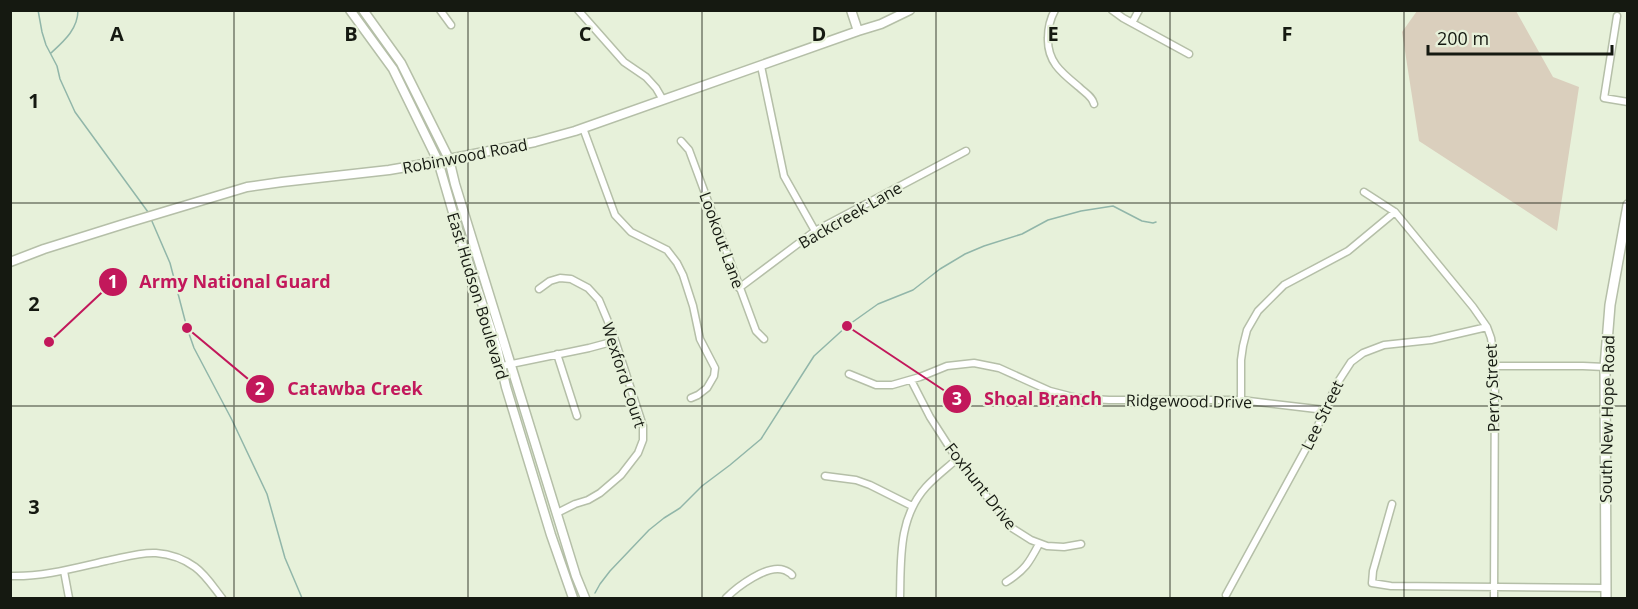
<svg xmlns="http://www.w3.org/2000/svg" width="1638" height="609" font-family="'Open Sans',sans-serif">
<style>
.green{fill:#dacfbd}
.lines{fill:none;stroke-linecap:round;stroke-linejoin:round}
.stream{stroke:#91b6a9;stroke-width:1.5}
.street-casing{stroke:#b5bfa8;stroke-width:9}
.secondary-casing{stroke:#b5bfa8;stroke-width:11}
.primary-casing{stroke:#b5bfa8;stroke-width:12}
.street{stroke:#fff;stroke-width:6}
.secondary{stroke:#fff;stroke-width:8}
.primary{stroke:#fff;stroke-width:9}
.grid{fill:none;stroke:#151911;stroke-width:1.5;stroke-opacity:0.55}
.labels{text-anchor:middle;stroke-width:4.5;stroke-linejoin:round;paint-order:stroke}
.street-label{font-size:16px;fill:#151911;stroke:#e7f1da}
.grid-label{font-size:20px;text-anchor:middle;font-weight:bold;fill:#151911;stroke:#e7f1da;stroke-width:4.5;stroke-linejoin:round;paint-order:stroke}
.leader{fill:none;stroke:#c2185b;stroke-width:2}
.callout-dot{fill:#c2185b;stroke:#e7f1da;stroke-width:2}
.mark-label{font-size:18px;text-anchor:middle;font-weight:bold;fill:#fff}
.callout-label{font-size:18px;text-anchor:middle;font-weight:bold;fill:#c2185b;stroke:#e7f1da;stroke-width:4.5;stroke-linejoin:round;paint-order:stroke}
</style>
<rect width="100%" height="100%" fill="#e7f1da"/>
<path class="green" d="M1417 11H1516L1553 77 1579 87 1557 231 1419 141 1402 32Z"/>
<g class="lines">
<path class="stream" d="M38 10 42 32 46 45 57 66 60 79 75 112 148 212
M51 53C64 41 78 29 78 10
M151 219 170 263 187 328 194 348 232 420 267 494 285 558 302 598
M595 593 600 584 610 571 649 530 664 518 680 508 702 486 730 465 761 439 814 356 847 326 878 304 913 290 940 269 965 254 984 246 1022 234 1048 220 1081 211 1113 206 1142 221 1153 223 1156 222"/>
<g class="street-casing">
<path id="street" d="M440 10 451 25
M578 10 624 62 646 77 656 88 663 100
M1055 10C1050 19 1048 28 1048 38 1047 62 1062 73 1079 87 1085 93 1092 96 1094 104
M1112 10 1123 18 1189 54
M1617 16 1604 98 1628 102
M1132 23 1139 10
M761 66 784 176 815 231
M583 128 615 215 631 232 667 250 677 263 683 275 693 306 700 339 715 368 714 376 707 388 698 395 691 398
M681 141 689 150 756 331 764 339
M1364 192 1395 212 1473 307 1487 327 1491 338 1495 366 1494 598
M739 288 815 231 966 151
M539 289 550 281 560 278 571 279 588 288 599 300 612 331 643 426V440L638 453 621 475 600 493 588 500 575 504 557 513
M557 354 577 416
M502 366 589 348 615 341
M1495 366H1583L1605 367
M849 374 876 385H892L920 377 947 366 974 363 999 368 1050 391 1077 398 1109 400H1241L1325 410
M911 380 930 417 957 459 1012 528 1031 540 1047 546 1064 547 1081 544
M1241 400V360L1243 346 1247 330 1258 311 1284 285 1348 251 1395 212
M825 476 856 480 870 485 912 506
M1392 504 1373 571 1372 583 1391 586 1606 588
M64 571 69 598
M10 576C43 577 75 568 106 561 122 558 139 552 156 553 169 554 184 559 195 567 206 575 214 588 222 598
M1006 582C1025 570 1029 563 1039 544
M1226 595 1315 432 1338 382 1351 362 1363 353 1384 345 1431 340 1487 327
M726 598C737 587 767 564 784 570 785 570 792 574 792 575
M900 598C901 560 898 518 926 487 935 477 947 468 957 459"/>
</g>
<g class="secondary-casing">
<path id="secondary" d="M350 10 393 69 438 161 461 240 497 348 506 387 551 535 573 598
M363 10 401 63 449 159 455 184 576 576 585 598
M851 10 858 31
M10 262 44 249 127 223 247 187 282 182 389 170 418 165 535 142 575 131 858 31 881 24 910 10"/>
</g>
<g class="primary-casing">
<path id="primary" d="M1606 598 1605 367 1610 305 1628 205"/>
</g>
<use href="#street" class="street"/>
<use href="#secondary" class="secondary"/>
<use href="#primary" class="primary"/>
</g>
<path class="grid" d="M234 10V598M468 10V598M702 10V598M936 10V598M1170 10V598M1404 10V598M10 203H1628M10 406H1628"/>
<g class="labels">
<g class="street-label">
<text transform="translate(465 156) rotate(-11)" y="6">Robinwood Road</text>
<text transform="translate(850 215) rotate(-30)" y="6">Backcreek Lane</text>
<text transform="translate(722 240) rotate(70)" y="6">Lookout Lane</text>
<text transform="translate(478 296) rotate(73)" y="6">East Hudson Boulevard</text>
<text transform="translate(624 375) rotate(72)" y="6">Wexford Court</text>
<text transform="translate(1492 388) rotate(-92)" y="6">Perry Street</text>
<text transform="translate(1189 401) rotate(1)" y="6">Ridgewood Drive</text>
<text transform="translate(1322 415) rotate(-64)" y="6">Lee Street</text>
<text transform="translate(1607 419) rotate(-89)" y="6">South New Hope Road</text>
<text transform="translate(981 486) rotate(52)" y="6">Foxhunt Drive</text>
</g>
</g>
<g class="grid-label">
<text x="117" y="41">A</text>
<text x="351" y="41">B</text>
<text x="585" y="41">C</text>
<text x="819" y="41">D</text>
<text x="1053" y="41">E</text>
<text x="1287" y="41">F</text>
<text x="34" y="108">1</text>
<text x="34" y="311">2</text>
<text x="34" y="514">3</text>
</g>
<path class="leader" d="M49 342L113 282M187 328L260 389M847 326L957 399"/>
<g class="callout-dot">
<circle cx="49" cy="342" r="6"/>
<circle cx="187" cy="328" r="6"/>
<circle cx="847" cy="326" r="6"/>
<circle cx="113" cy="282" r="15"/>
<circle cx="260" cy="389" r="15"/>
<circle cx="957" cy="399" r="15"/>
</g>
<g class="mark-label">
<text x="113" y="288">1</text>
<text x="260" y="395">2</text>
<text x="957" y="405">3</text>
</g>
<g class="callout-label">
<text x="235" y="288">Army National Guard</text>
<text x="355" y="395">Catawba Creek</text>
<text x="1043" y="405">Shoal Branch</text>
</g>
<rect width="1638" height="609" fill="none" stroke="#151911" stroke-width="24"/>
<path d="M1428 45v9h184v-9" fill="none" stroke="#151911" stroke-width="3"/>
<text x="1437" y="45" font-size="18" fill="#151911" stroke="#e7f1da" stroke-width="4.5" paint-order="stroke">200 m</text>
</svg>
